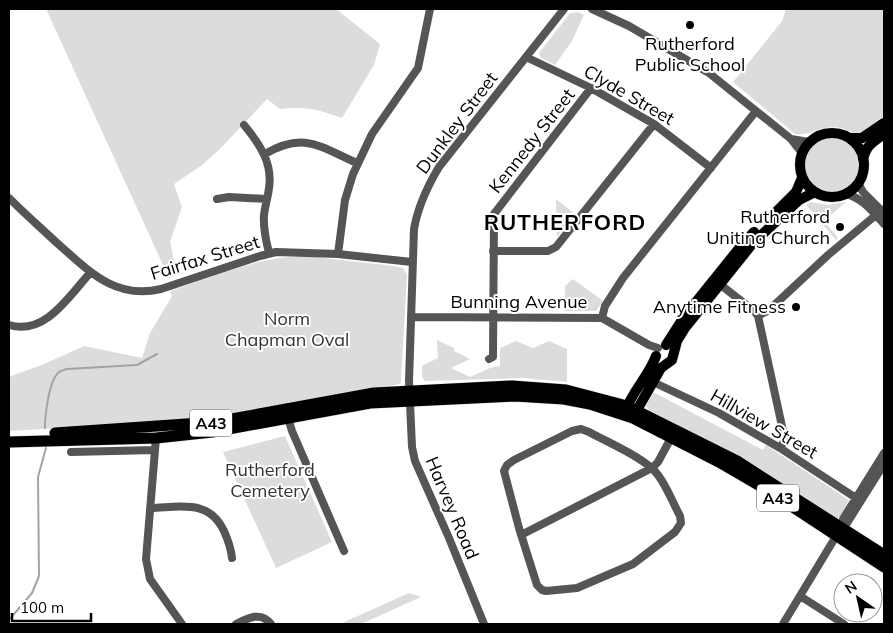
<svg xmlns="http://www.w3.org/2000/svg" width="893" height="633" font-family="Mulish,sans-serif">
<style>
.green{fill:#dcdcdc}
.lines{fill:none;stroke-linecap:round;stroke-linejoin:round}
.stream{stroke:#a3a3a3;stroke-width:2}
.major-casing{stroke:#dbdbdb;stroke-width:11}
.highway-casing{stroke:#dbdbdb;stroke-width:12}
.minor{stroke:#555;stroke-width:8}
.major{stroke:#000;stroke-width:10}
.highway{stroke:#000;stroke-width:11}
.poi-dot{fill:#000;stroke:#fff;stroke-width:2}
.labels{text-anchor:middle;stroke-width:4;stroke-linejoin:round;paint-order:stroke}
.shield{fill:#fff;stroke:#4c4c4c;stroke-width:1}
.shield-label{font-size:16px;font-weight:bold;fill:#000}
.poi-label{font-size:18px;fill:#000;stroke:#fff;text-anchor:end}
.street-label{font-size:18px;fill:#000;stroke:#fff}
.park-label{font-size:18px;fill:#333;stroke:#fff}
.district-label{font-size:22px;font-weight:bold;letter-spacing:1px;fill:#000;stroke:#fff}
</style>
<rect width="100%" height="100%" fill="#fff"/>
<path class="green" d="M46 9H336L380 44 374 65 342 118C318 109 305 106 280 109L267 99 220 149 202 165 174 184 182 207 170 242 177 275 169 278Z
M786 9H884V116C877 121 869 128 861 132 852 135 843 127 834 127 820 127 808 136 795 134L733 82 782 21Z
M578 12 584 15 572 41 555 65 540 57 539 53 570 13Z
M801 165a29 29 0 1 1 58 0a29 29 0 1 1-58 0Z
M556 199 575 214 557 237Z
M811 202 828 205 846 202 824 221 838 238 836 240 806 205Z
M288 257H315L394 266 403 268 407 275 401 380 400 384 195 420 9 431V377L44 364 84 346 142 358 150 333 172 296 170 291C208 279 248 261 288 257Z
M573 279 603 301 596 311H565V286Z
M437 340 454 348V351L470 359 451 368 470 377 490 368 500 366V348L516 341 533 348 549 341 567 349V382L523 378 425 381 422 377V366L438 358Z
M653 392 763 450 766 445 849 500 840 517 835 519 759 468 649 410 646 406Z
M285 436 332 542 276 568 223 452Z
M409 593 421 597 361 624H340Z"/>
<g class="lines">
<path class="stream" d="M45 428C45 415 49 380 59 372 62 370 65 370 67 369L137 365 157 354
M9 620 32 593 39 576 38 477 46 448"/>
<g class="major-casing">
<path id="major" d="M800 165a32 32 0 1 1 64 0a32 32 0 1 1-64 0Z
M849 138H862L884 123
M863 159C867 144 872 143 884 134
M774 214 796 192 802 178
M666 345 684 317 741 246 754 232
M625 412C632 391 649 376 656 356
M633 417 661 368 672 360 677 341 685 328 753 243 799 200 815 192"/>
</g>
<g class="highway-casing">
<path id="highway" d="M55 433 215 422 374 393 512 386 566 390 627 406 737 461 884 555
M9 442 156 438 212 432 370 403 515 396 564 399 590 404 633 418 719 462 767 490 884 567"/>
</g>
<path class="minor" d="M592 9 629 26 709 73 791 139 802 153
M526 57 591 88 654 124 711 168
M244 125C259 143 273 163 269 188 268 197 265 206 264 215 263 227 266 241 269 253
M791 139 809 142
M265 154C304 131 320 147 357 163
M858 183 863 192 884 213
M845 194C862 197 873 212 884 224
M9 198C25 214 41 228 57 243 89 271 115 300 161 289L260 256 276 252 338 254 412 262
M217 199 229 197 266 199
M493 251H548L556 247 654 124
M338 254 345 200 353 174 372 134 418 68 430 9
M717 282 754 311 758 316 785 440 780 448
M758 316 769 310 828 255 882 210
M411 317 602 318 649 345 658 348
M602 318 605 306 623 278 756 111
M9 325C45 336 69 296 90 273
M489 359 493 357 494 214 591 88
M653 382 719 413 780 448 856 498
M288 418 292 431 344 551
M581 429 589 432C607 442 647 459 658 475 667 487 673 503 680 516L681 523 675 532 633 564 577 588 546 591 542 590 537 585 519 528 504 471 507 465 514 460 572 431Z
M156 438 146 559 150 579 182 624
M71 452 155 450
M151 508C181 507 209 499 224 531 228 540 231 548 232 558
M841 528 847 523 884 464
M521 535 652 468 658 462 671 438
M800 596 844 624
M236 624C248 618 261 611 271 624
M484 624 449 538 415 461 412 447 409 381 414 229C418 206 427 187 439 167L564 9
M783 624 841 528 843 519 884 453"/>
<use href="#major" class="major"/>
<use href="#highway" class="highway"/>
</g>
<g class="poi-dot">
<circle cx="690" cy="25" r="5"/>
<circle cx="840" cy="227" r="5"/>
<circle cx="796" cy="307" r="5"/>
</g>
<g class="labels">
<g class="shield">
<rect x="190" y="409.5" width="42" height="27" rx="4"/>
<rect x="757" y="484.5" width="42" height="27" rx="4"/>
</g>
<g class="shield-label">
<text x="211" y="429">A43</text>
<text x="778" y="504">A43</text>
</g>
<g class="poi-label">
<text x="690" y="50" text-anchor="middle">Rutherford<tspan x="690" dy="21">Public School</tspan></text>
<text x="830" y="223">Rutherford<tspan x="830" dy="21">Uniting Church</tspan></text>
<text x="786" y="313">Anytime Fitness</text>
</g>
<g class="street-label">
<text transform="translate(629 95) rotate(30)" y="6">Clyde Street</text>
<text transform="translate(457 123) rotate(-53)" y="6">Dunkley Street</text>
<text transform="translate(532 141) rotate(-52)" y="6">Kennedy Street</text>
<text transform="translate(205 258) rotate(-17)" y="6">Fairfax Street</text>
<text x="519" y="308">Bunning Avenue</text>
<text transform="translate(764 424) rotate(30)" y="6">Hillview Street</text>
<text transform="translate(452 508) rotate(67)" y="6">Harvey Road</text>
</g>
<g class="park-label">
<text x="287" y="325">Norm<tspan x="287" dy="21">Chapman Oval</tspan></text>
<text x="270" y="476">Rutherford<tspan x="270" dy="21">Cemetery</tspan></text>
</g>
<g class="district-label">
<text x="565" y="230">RUTHERFORD</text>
</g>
</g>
<rect width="893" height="633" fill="none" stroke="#000000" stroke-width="20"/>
<g transform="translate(858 598) rotate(326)"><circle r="24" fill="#ffffff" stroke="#999999"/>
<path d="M0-4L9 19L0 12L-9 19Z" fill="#000000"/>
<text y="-8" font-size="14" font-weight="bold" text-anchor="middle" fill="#000000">N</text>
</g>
<path d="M12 613v8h79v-8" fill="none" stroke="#000000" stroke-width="2.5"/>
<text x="20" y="613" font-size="15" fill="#000000" stroke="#ffffff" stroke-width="4" paint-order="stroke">100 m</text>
</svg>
